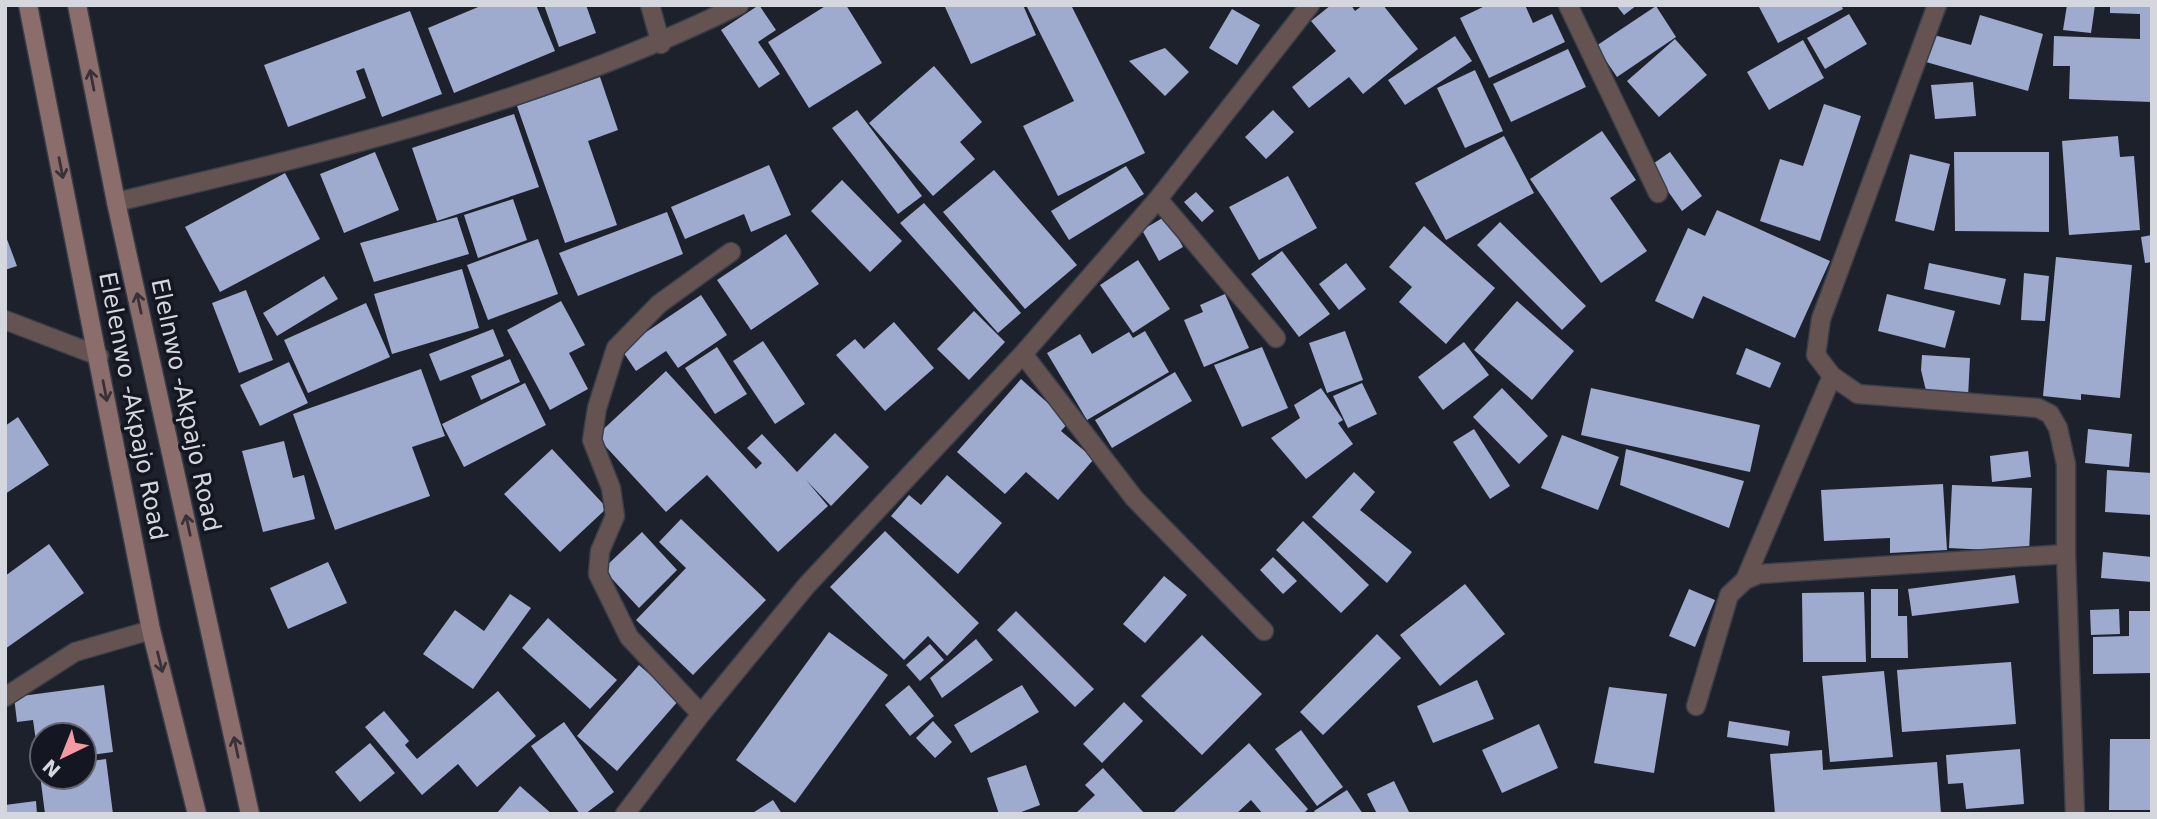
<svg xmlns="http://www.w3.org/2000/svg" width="2157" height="819" font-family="'DejaVu Sans',sans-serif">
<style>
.building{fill:#9eabce}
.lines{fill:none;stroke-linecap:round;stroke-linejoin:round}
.lane-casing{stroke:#3a3e48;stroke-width:21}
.street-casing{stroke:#3a3e48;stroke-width:21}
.secondary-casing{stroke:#3a3e48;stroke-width:21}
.lane{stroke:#655351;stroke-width:18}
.street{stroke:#655351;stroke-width:18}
.secondary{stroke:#8b6e6c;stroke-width:18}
.oneway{stroke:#383138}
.labels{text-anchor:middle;stroke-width:7;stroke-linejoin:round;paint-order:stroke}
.street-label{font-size:24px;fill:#d5d7de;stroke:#141721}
</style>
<rect width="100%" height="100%" fill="#1d212b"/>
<path class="building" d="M483 5H536L555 51 454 93 428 28Z
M544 5H586L596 33 559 47Z
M759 5 776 30 758 42 780 74 759 88 721 30Z
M827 5H846L882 63 809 108 768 42Z
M949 5H1023L1036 35 971 64 945 7Z
M1026 5H1071L1145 153 1058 196 1023 126 1074 101Z
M1331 5H1351L1355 11 1363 5H1383L1418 49 1363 94 1349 77 1309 108 1292 87 1336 51 1311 21Z
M1487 5H1525L1533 23 1552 14 1565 42 1489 78 1460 18Z
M1616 5H1637L1624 15Z
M1758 5H1841L1843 9 1778 43Z
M2067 5H2095L2091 33 2063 30Z
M2110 5H2152V102L2069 99 2070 66H2053L2054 36 2140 39V14L2110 13Z
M1656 6 1676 37 1617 77 1596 46Z
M1232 9 1260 25 1237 65 1209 48Z
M410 11 442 94 382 117 364 68 356 71 366 98 288 127 264 65Z
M1849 14 1867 44 1825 69 1807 38Z
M1980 15 2043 34 2028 91 1926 62 1934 35 1971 45Z
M1455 36 1472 61 1405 105 1388 80Z
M1675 39 1707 75 1659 117 1627 81Z
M1803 40 1824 78 1769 110 1747 72Z
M1165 48 1189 72 1165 96 1129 61Z
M1568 49 1586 87 1511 122 1493 84Z
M934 66 982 122 960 142 975 159 933 196 869 123Z
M1475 70 1503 131 1465 148 1437 88Z
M600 77 618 130 588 141 617 225 565 243 517 106Z
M1973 82 1976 116 1935 119 1931 85Z
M1824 104 1861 116 1820 241 1760 221 1780 159 1803 166Z
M857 110 922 196 898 214 832 128Z
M1273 110 1294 132 1266 159 1245 137Z
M514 114 539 187 437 221 412 148Z
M1602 131 1636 180 1610 198 1647 251 1601 283 1530 179Z
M1504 136 1534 193 1446 240 1415 183Z
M2118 136 2120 157 2134 156 2140 230 2069 235 2062 141Z
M375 152 399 210 344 233 320 174Z
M1670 152 1702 196 1682 211 1650 166Z
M1954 152H2049V232L1955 231Z
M1910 154 1950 164 1934 231 1895 221Z
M769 165 791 215 751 232 744 214 685 239 671 207Z
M1126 166 1144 194 1069 240 1051 211Z
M994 170 1077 265 1025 309 943 212Z
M285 173 320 239 220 292 185 227Z
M1288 176 1317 228 1259 260 1229 207Z
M842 180 902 241 870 272 811 211Z
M1196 192 1214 211 1202 222 1184 202Z
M513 199 527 240 478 258 464 215Z
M924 203 1021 313 998 333 900 223Z
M1717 210 1830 261 1795 338 1703 296 1693 319 1655 301 1688 228 1705 236Z
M667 212 683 254 578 296 559 253Z
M1166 216 1183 247 1159 261 1142 230Z
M457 217 469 254 374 282 360 243Z
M1500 222 1586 306 1562 330 1477 245Z
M1424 226 1495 288 1446 344 1399 302 1412 287 1389 267Z
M5 234 17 266 5 270Z
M786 234 819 284 751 330 717 280Z
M2152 235V262L2145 263 2141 237Z
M538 239 558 294 488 320 467 265Z
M1282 251 1330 314 1299 337 1251 274Z
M2056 257 2132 265 2120 398 2081 394V400L2043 396Z
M1138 260 1170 309 1133 333 1100 285Z
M1346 263 1366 289 1339 310 1319 284Z
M1929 263 2006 279 2000 305 1924 289Z
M462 269 479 328 392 354 374 294Z
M2024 273 2049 276 2045 321 2021 320Z
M324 276 338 299 277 336 263 313Z
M246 290 273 360 239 373 212 303Z
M1225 294 1249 348 1204 367 1184 320 1203 312 1200 305Z
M1887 294 1955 311 1945 348 1878 331Z
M701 295 727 335 678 368 666 351 636 371 621 349Z
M561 301 585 345 569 353 588 389 550 410 507 330Z
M1517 301 1574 351 1532 400 1474 350Z
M366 303 390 357 308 393 284 340Z
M974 311 1005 342 969 380 937 349Z
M894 322 934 368 885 411 836 355 855 339 864 349Z
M493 329 504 356 440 381 429 354Z
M1145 331 1169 372 1087 420 1047 353 1080 334 1092 354 1129 332 1133 338Z
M1345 331 1363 380 1327 393 1309 343Z
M763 341 805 404 775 424 733 361Z
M1464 342 1489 375 1443 410 1418 377Z
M717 347 747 394 715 414 685 368Z
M1262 347 1288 408 1242 427 1214 365Z
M1746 348 1781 363 1770 388 1736 374Z
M1922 355 1970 358 1968 397 1927 395 1921 370Z
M510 359 520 382 481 400 471 376Z
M289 362 308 403 260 426 240 385Z
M421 369 445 436 412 447 430 496 335 530 293 414Z
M666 371 756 469 762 463 747 448 762 434 797 472 835 433 869 467 831 506 806 480 828 506 778 552 707 475 666 512 596 436Z
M1175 372 1192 401 1112 448 1095 420Z
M1021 379 1069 422 1061 431 1094 459 1058 500 1026 472 1005 494 957 452Z
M525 383 546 425 464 467 442 424Z
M1362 383 1377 414 1348 428 1333 396Z
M1321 388 1343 420 1338 423 1353 444 1306 479 1271 438 1300 418 1294 405Z
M1502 388 1548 436 1519 464 1473 417Z
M1591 388 1760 425 1750 472 1581 435Z
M18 417 49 465 5 494V426Z
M1474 429 1510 486 1490 499 1453 442Z
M2088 429 2132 434 2129 467 2085 463Z
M1562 435 1619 457 1598 510 1541 488Z
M284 441 293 478 304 475 315 519 263 532 242 451Z
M552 449 607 508 560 552 504 494Z
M1626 449 1744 481 1729 528 1620 485Z
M2028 451 2031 477 1992 482 1990 456Z
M2107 470 2152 473V515L2105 512Z
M1354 472 1375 492 1360 510 1412 552 1387 583 1312 517Z
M947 475 1002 523 958 574 891 516 909 495 921 505Z
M1943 484 1947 550 1890 553V538L1824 541 1821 490Z
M1952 485 2032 488 2029 552 1949 548Z
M681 519 766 600 693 675 636 620 686 568 659 542Z
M1303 521 1369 585 1341 613 1276 550Z
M885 531 979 623 947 656 928 636 904 660 830 587Z
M642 532 677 570 639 608 603 569Z
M49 544 84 593 5 649V576Z
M2103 552 2152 557V582L2101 578Z
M1273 557 1297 581 1283 594 1260 570Z
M328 562 347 603 288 629 270 588Z
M2015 575 2019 603 1912 616 1908 589Z
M1164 576 1187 595 1145 643 1123 624Z
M1465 584 1505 634 1440 686 1400 635Z
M1689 589 1715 600 1695 647 1669 636Z
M1871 589H1898V616H1907L1908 658H1871Z
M1864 592 1866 662H1803L1802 593Z
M510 594 531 608 473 689 423 654 455 610 484 631Z
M2119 609 2120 634 2091 635 2090 610Z
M1016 611 1094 689 1075 707 997 630Z
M2129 611H2152V673L2093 674V637L2129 636Z
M548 618 617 680 590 709 522 648Z
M829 632 888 675 795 803 736 760Z
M1377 634 1401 658 1323 735 1300 712Z
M1202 635 1262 694 1202 755 1141 696Z
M976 639 993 660 942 698 930 678Z
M930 644 944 660 920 681 906 665Z
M2011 662 2016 724 1902 732 1897 670Z
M639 665 679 700 617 771 577 736Z
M1884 671 1893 757 1830 762 1822 676Z
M1477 680 1494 719 1433 743 1417 706Z
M104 685 113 752 84 756V735H42V762H39L33 720 17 722 14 697Z
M909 685 934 716 910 736 885 705Z
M1022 685 1039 712 971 753 954 725Z
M1609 687 1667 694 1654 773 1594 763Z
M498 691 536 736 477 787 458 764 422 795 365 727 384 711 409 741 405 745 417 759Z
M1124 702 1143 721 1102 763 1083 744Z
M933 721 952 742 935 758 916 738Z
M1729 721 1790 731 1788 746 1727 737Z
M564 722 614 792 585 814H580L531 746Z
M1539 724 1558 768 1502 793 1482 750Z
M1301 730 1343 787 1317 806 1275 749Z
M2110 739H2152V810H2109Z
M370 743 395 773 360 802 335 772Z
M1249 743 1308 809 1303 814H1263L1251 800 1236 814H1172Z
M2020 749 2024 804 1966 809 1963 783 1948 784 1946 755Z
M1822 750 1823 770 1937 762 1941 814H1775L1770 754Z
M106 759 113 814H45L39 767H42L41 777H84V762Z
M1026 765 1040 805 1016 814H999L987 778Z
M1103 768 1145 814H1075L1095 795 1085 785Z
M1394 781 1410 814H1377L1367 794Z
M520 786 552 814H496Z
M1347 790 1363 814H1316L1314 811Z
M773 800 782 814H751Z
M36 801 37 814H5V805Z"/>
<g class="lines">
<g class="lane-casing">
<path id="lane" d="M650 5 661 44"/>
</g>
<g class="street-casing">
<path id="street" d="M1568 5 1658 193
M1937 5 1821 319 1816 355 1832 376 1858 394 2038 408 2050 414 2058 428 2066 464V554L2075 814
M1158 199 1276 338
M116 202C328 152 543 102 739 5
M5 320 99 356
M1023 354 1134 498 1264 631
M1745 580 1832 376
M5 697 75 652 151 630
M1696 706 1729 595 1745 580 1759 574 2066 554
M701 714 629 637 598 574 600 551 615 516 611 488 592 440 597 408 616 348 659 304 731 252
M625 814 701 714 807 585 1023 354 1158 199 1310 5"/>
</g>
<g class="secondary-casing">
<path id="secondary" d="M28 5 151 630 197 814
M77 5 116 202 250 814"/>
</g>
<use href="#lane" class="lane"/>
<use href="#street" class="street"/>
<use href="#secondary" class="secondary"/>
</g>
<defs><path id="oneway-shaft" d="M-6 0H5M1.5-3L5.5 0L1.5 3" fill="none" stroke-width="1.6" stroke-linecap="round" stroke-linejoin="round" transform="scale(1.75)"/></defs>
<g class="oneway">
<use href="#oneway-shaft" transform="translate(92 80) rotate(-101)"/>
<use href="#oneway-shaft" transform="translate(61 168) rotate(79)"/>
<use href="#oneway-shaft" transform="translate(139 303) rotate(-102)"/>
<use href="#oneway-shaft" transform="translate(105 391) rotate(79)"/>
<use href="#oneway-shaft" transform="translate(188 525) rotate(-102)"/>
<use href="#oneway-shaft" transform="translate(160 662) rotate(76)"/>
<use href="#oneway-shaft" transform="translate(236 747) rotate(-102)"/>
</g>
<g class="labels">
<g class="street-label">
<text transform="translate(186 405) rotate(78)" y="8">Elelnwo -Akpajo Road</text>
<text transform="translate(133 406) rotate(79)" y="8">Elelenwo -Akpajo Road</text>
</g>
</g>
<rect width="2157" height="819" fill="none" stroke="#d5d7de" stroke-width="14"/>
<g transform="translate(63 756) rotate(223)"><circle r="33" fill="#141721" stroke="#61646d" stroke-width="2"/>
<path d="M0-5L12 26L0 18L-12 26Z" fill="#f49aa0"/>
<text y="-10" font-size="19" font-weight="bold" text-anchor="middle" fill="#d5d7de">N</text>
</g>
</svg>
